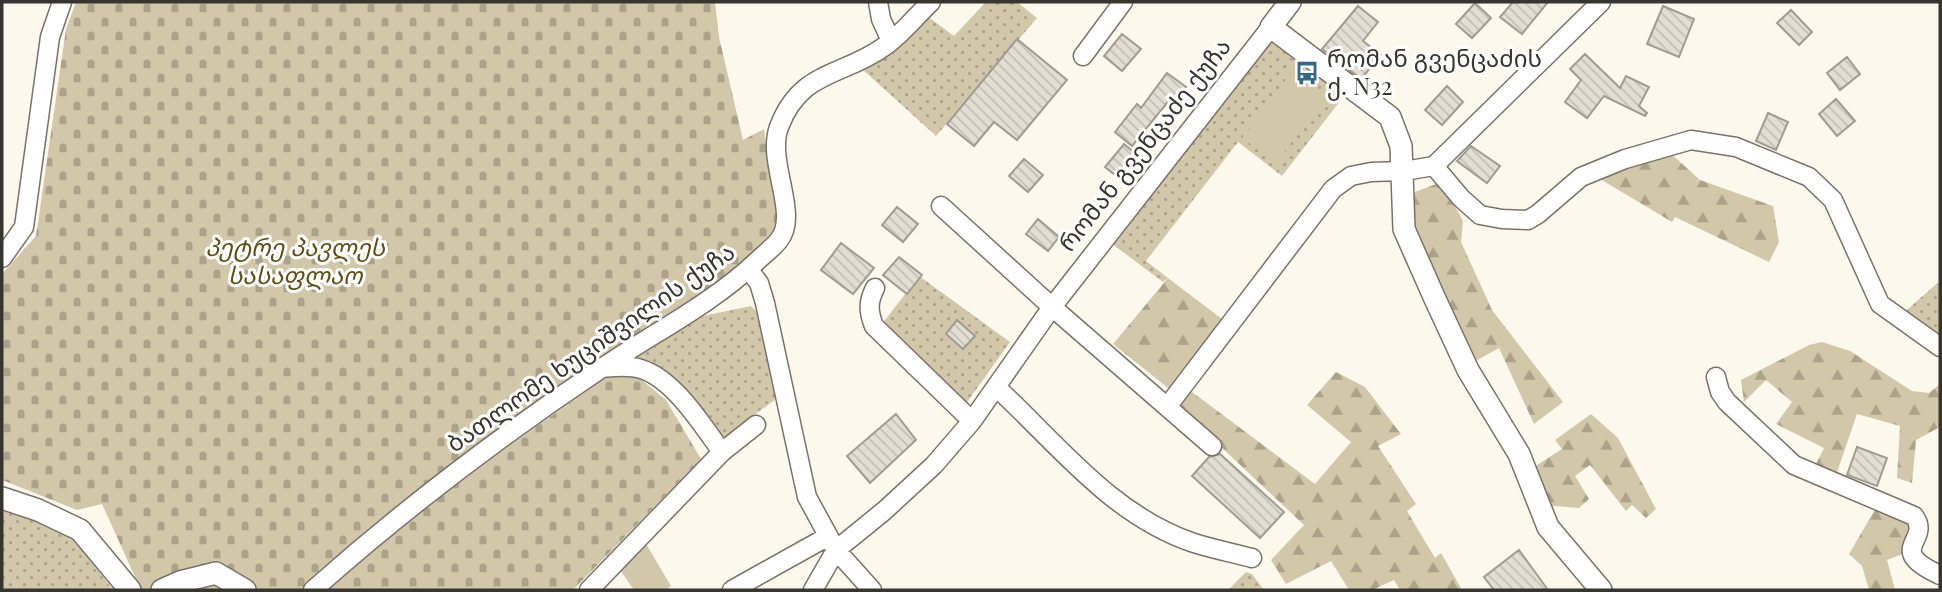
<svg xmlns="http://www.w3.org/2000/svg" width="1942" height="592" font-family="'Playfair Display','Noto Sans Georgian',serif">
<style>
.grass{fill:url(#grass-dots)}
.forest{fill:url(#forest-firs)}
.cemetery{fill:url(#cemetery-stones)}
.garden{fill:#d3c7a9}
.building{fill:url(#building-back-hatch);stroke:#a19c91;stroke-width:2}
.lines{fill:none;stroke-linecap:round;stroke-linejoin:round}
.minor-casing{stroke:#787369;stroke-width:21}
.tertiary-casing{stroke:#787369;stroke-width:24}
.minor{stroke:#fff;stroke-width:18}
.tertiary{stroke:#fff;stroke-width:21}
.labels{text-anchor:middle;stroke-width:6;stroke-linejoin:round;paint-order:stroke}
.poi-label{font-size:24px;fill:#363530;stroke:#fff;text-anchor:start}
.street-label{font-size:24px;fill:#363530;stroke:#fff}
.park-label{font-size:24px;font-style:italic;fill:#634e13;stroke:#fff}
</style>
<defs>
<pattern id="grass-dots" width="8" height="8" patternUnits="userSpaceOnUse" patternTransform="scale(1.75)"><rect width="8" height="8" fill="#d3c7a9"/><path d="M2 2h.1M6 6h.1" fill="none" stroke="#aca28a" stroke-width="1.8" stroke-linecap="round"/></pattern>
<pattern id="forest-firs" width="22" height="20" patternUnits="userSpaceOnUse" patternTransform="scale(1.75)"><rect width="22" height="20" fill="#d3c7a9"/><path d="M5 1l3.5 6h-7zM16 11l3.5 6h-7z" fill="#aca28a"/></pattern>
<pattern id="cemetery-stones" width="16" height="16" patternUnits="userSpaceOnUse" patternTransform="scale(1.75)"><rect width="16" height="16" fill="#d3c7a9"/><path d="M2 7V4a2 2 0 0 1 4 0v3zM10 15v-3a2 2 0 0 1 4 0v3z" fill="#aca28a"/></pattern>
<pattern id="building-back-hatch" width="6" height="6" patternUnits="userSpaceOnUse" patternTransform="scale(1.75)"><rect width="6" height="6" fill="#e3ded2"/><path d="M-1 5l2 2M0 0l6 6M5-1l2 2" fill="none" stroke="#c3bfb5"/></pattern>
</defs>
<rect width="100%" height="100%" fill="#fdf8ec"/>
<path class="grass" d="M986 2H1017L1037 18 936 136 861 68 898 47 927 16 954 36Z
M1273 43 1286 46 1347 92 1282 176 1238 142 1146 261 1168 278 1163 282 1111 243 1266 44Z
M919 276 1010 342 965 405 882 324Z
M1940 281V341L1901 315Z
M751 306 759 314 780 396 723 438 681 386 656 365 634 358 693 318Z
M2 509 27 516 75 540 113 590H2Z
M1246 572 1252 574 1264 590H1228Z"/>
<path class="forest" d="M1668 151 1700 180 1773 206 1779 242 1769 262 1675 217 1672 222 1595 176Z
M1436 184 1450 197 1463 221 1461 242 1492 310 1563 402 1534 424 1499 348 1472 363 1410 221V204L1415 192Z
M1168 278 1226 322 1173 392 1113 344Z
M1822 342 1850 351 1912 391 1929 393 1940 384V427L1916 440 1912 483 1897 478 1900 426 1857 414 1835 478 1815 466 1824 448 1776 424 1792 402 1766 380 1744 402 1741 380 1809 345Z
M1336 372 1365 387 1401 434 1378 446 1416 504 1407 511 1435 558 1441 553 1462 590H1400L1394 580 1372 590H1349L1331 561 1286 584 1271 560 1304 525 1220 446 1221 440 1178 403 1188 389 1315 484 1351 442 1307 405Z
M1591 414 1618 438 1656 509 1646 518 1632 505 1626 511 1590 465 1575 476 1589 499 1579 508 1543 505 1531 469 1562 449 1555 440Z
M1877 506 1912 520 1905 553 1887 560 1895 590H1869L1862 566 1849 554Z"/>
<path class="cemetery" d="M76 2H715L719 37 743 140 764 129 771 181 780 215 778 227 771 238 743 264 303 590H141L102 504 77 510 2 480V274L36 236 66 29Z
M632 372 666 400 701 459 573 590H322L474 470 607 377Z"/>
<path class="garden" d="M1293 70 1327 95 1276 163 1242 138Z
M645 542 671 586 666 590H634L620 570Z"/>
<path class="building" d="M1513 2H1548L1522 34 1500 17Z
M1475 3 1491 18 1472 38 1456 24Z
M1358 6 1378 22 1363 41 1381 55 1361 79 1322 49Z
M1663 6 1694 19 1679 57 1647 44Z
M1791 10 1812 32 1799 45 1777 23Z
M1122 34 1141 49 1122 71 1104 56Z
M1017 39 1067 80 1017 140 994 122 974 146 947 124Z
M1585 54 1620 88 1626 76 1649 87 1639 106 1647 113 1645 116 1604 96 1587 118 1565 102 1581 80 1570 69Z
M1847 57 1860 74 1840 90 1827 73Z
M1167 73 1186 87 1171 106 1167 103 1132 146 1115 132 1137 104 1141 108Z
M1447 86 1463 102 1442 125 1425 110Z
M1836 99 1855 121 1837 136 1819 114Z
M1768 113 1788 122 1776 150 1756 141Z
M1124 144 1137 155 1119 178 1105 167Z
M1471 146 1500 166 1487 183 1457 161Z
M1024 159 1043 175 1028 192 1009 176Z
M897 207 918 224 903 242 882 225Z
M1038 219 1059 237 1048 251 1026 234Z
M841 243 874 268 853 294 821 270Z
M899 257 922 275 907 294 883 275Z
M957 320 975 336 963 349 946 334Z
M896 414 916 440 870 483 847 456Z
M1857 447 1887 458 1877 486 1847 475Z
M1220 454 1284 512 1260 538 1192 476 1209 457Z
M1519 550 1548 590H1494L1484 577Z"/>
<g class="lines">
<g class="minor-casing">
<path id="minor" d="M878 2 881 19 891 41
M1083 56 1123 2
M1434 166 1461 198 1480 215 1502 219 1528 220 1538 214 1581 177 1625 159 1691 140 1736 147 1809 177 1833 200 1880 304 1940 347
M941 206 1052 307 1212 446
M2 258 24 227 50 37 62 2
M748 269 759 283 765 303 807 497 836 550 813 590
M875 288C868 302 868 311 874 326L972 421
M602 368C614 367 628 365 641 369 674 379 702 425 722 452
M1716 377 1720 392 1727 402 1794 465 1914 516C1933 541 1883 549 1940 575
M996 387C1057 443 1112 516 1194 543 1213 549 1233 553 1252 558
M1167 407 1333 189 1351 176 1371 172 1404 171 1434 166 1601 2
M313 590C403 510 499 437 599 370 651 334 709 306 756 262 763 255 773 248 779 240 800 214 766 162 779 127 801 69 843 77 885 46 902 34 916 16 931 2
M589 590 722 452 756 425
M732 590 827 537
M872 590 836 550 884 511 934 465 972 421 1052 307 1271 27"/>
</g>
<g class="tertiary-casing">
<path id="tertiary" d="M1290 2 1271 27 1390 117 1401 146 1404 229 1435 299 1468 370 1519 454 1548 527 1601 590
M2 498 38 510 80 530 130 590
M162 590 180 582 216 573 245 590"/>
</g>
<use href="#minor" class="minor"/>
<use href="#tertiary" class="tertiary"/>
</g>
<defs>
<g id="bus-bare" transform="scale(1.89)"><path d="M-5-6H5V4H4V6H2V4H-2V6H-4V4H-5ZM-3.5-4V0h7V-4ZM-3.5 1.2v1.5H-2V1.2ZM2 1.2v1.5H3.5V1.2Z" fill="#346885" stroke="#fff" stroke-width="2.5" paint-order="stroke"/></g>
</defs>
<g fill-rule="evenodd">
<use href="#bus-bare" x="1307" y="73"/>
</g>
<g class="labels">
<g class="poi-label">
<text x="1327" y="67">რომან გვენცაძის<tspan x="1327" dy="28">ქ. N32</tspan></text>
</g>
<g class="street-label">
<text transform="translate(1145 145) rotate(-52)" y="8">რომან გვენცაძე ქუჩა</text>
<text transform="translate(591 348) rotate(-35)" y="8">ბათლომე ხუციშვილის ქუჩა</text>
</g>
<g class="park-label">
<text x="295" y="256">პეტრე პავლეს<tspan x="295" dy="28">სასაფლაო</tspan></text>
</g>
</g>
<rect width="1942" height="592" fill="none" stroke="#363530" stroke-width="7"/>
</svg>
